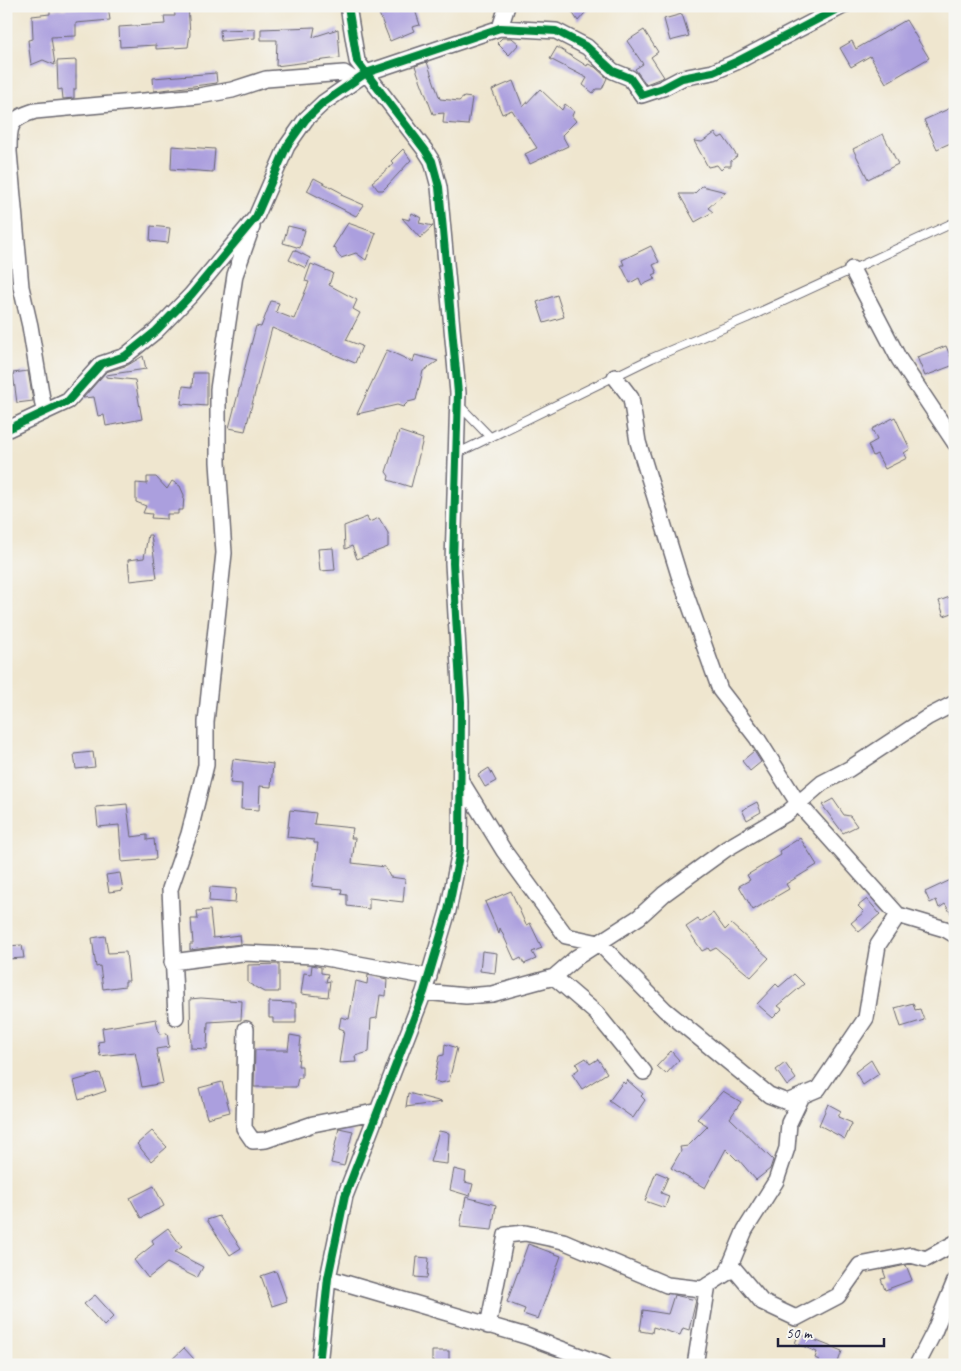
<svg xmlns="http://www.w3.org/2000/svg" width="961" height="1371" font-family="Caveat,sans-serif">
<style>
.building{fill:#ab9fde}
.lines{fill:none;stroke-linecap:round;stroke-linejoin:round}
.lane-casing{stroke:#6a676f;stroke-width:10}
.street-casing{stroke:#6a676f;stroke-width:18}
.lane{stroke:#fff;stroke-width:8}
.street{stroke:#fff;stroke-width:15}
.cycleway-casing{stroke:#f6f6f2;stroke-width:11}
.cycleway{stroke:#00873e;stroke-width:8}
</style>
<rect width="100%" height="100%" fill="#f6f6f2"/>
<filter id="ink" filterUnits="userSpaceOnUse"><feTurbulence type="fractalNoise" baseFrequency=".02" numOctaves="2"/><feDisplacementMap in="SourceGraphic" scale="10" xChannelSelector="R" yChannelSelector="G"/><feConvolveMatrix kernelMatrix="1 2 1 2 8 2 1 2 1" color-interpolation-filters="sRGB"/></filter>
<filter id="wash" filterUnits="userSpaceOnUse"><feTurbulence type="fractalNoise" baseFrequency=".0096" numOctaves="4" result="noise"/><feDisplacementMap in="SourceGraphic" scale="20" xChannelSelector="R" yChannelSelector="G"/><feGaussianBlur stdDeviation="1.12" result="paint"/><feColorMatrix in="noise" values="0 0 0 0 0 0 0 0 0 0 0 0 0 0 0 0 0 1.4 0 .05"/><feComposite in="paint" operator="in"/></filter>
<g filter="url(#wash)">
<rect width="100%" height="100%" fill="#efe6cf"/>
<g id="blocks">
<path class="building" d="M79 6H108L110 20 76 23V36L51 37 55 65 43 60 31 65 28 40 33 39 32 16 50 14V10L80 8Z
M174 6H188L190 34 188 47 156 49V45L120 47 119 27 165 24 164 16H175Z
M383 6H398L399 12 414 7 420 25 412 27 414 31 390 41 378 11 381 9 385 15Z
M568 6H591L578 21Z
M682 14 689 36 670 41 664 19Z
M906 20 929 58 886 83 870 56 851 67 840 48 852 41 856 49Z
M315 27 313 37 338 29 340 58 276 66 277 40H261V29Z
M255 29V38L221 41 220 30Z
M644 30 658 52 651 57 664 77 646 84 635 69 643 64 627 41Z
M502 38H512L519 44 509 55 497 43Z
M557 47 587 66 588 64 595 67 607 78 602 89H596L593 93 583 85 587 78 550 59Z
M76 60V89H74V98L63 99 62 89 58 90 57 61Z
M427 62 440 99 459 101 464 97 472 98 468 125 443 123 444 113 433 114 415 66Z
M216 73 217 83 154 91 153 78Z
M513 81 523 107 540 89 562 110 565 104 574 111 572 116 576 121 562 135 568 146 530 164 525 154 537 148 512 110 502 114 492 90Z
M955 106V141L937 149 924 120Z
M715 133 719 138 723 136 737 156 731 161V166H725L721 170 717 165 708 167 694 141 702 142Z
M883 134 898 164 868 179 853 149Z
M172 146 215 149 213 172 171 169Z
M403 149 411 160 388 185 383 190H378L372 182 394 164 391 161Z
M314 178 342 193 341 195 364 205 356 216 307 191Z
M702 186 726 192 708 208 713 212 695 222 679 194H694Z
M412 213 421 218 419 223 433 226 420 238 402 218 409 220Z
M348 223 376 233 366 260 356 253 341 258 336 252V248L333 247Z
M151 226 170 228 168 243 150 241Z
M288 226 305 230 300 248 283 243Z
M651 246 659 262 653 265 657 273 653 275 655 279 642 285 639 278 630 283 621 265H624L622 260Z
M294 250 310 258 306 268 289 260Z
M311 264 333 273 329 285 357 300 353 309 360 313 346 340 362 346 355 363 272 328 245 431 229 428 256 326 261 327 271 301 279 303 276 312 294 319 309 282 305 281Z
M557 295 564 317 544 323 537 302Z
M946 346 954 365 925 376 917 357Z
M387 350 413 362 415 355 438 361 423 371 416 400 408 402 403 407 397 405 357 414Z
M143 356 146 369 106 375V377L135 380 142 419 106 426 104 415 98 416 94 397 83 398 106 372 128 365Z
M28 371 33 401 17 403 13 373Z
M193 373H207V406L181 404 183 386 192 387Z
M895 417 910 449 904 453 907 458 885 469 877 454 873 456 868 445 877 440 872 429Z
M399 431 423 439 411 487 388 480 389 476 386 472Z
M147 477H156L167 489 172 481 180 486 184 495 183 510H178V514H167V519L151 518 152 514 143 513 146 506 136 502V483L147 484Z
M367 517 369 522 379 518 388 533V547L357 559 352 546 345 549 344 526Z
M148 535H151L157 578 130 581 128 560 144 558Z
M333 548 335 570 320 571 318 549Z
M955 595V612L944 616 939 601Z
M754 751 761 762 750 771 742 761Z
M93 752 95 767 76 769 74 754Z
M233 759 273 764 271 787 260 786 259 810 241 809 242 784 230 783Z
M489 768 496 781 485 787 478 775Z
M833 799 844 815 850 816 857 826 843 833 822 805Z
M757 802 761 812 747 820 742 810Z
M127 804 131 837 147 835V840L154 839 156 859 122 862 119 825 98 827 96 807Z
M290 810 316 813 314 824 353 828 351 838H355L352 863 385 867 390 877 405 879 403 902 369 898V909L347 906V895L341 894 342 889 312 886 318 843H314V840L287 837Z
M800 838 817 865 786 884 789 889 753 910 739 886 750 880 747 875 781 855 779 851Z
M120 873 123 890 109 892 106 875Z
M955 878V920L945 904 939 908 936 900 930 903 925 892Z
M210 887 236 889 235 903 209 901Z
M511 891 526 925 530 923 542 948 532 952 536 959 524 964 521 958 515 961 500 928 499 934 485 902Z
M867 899 880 914 859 932 851 923 864 912 858 906Z
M210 910 213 938 240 935 241 944 190 950V944H193L191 919H198L197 911Z
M713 913 725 930 731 924 769 958 751 977 716 948 710 951 708 948 702 951 686 927 698 919 700 922Z
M105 936 108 953 126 952 129 981H125V986L103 989 100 966 96 967 92 938Z
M22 945 24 958 7 959 6 946Z
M482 951 497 953 495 973 480 971Z
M279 964V992H264L248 983V965Z
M312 965 321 967V973L328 974 326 982 330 981 328 997 301 994 304 973 311 974Z
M794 974 804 984 778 1006 782 1009 773 1018 757 1004 776 984 779 987Z
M368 975 387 979 386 996 380 995 377 1018 371 1019 369 1052 355 1056 356 1062 339 1063 344 1030 339 1028 341 1017 349 1019 356 981 367 984Z
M201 998 242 1001 241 1020 208 1022 207 1049 191 1048 190 999Z
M269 1002 296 1003V1023H273V1018H269Z
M913 1003 915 1010 920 1009 924 1020 901 1027 895 1008Z
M156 1019 159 1034 167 1033 169 1047 156 1049 163 1083 142 1087 135 1052 100 1056 98 1042 104 1041 102 1028Z
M290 1035 301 1037 298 1066H302V1078H298L296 1087H254L255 1050H288Z
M445 1044 457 1048 449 1081 441 1083 434 1081 439 1056 444 1055Z
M671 1051 679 1060 666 1074 657 1066Z
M586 1058 590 1064 598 1059 607 1073 582 1089 572 1074 579 1069 576 1064Z
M871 1060 879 1074 863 1085 855 1072Z
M785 1063 796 1079 787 1086 776 1070Z
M100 1073 106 1091 79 1100 74 1081Z
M627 1080 643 1094 641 1096 645 1100 633 1118 609 1101 623 1082 625 1084Z
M222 1082 230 1112 207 1118 199 1088Z
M723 1091 741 1102 730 1118 773 1160 770 1169 756 1180 738 1159 737 1160 726 1149 705 1188 671 1168 681 1151 680 1147 688 1146 708 1126 697 1119Z
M408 1093 442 1102 406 1107Z
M828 1104 841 1111 838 1117 852 1123 845 1139 819 1125Z
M339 1128 353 1131 344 1166 331 1163Z
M152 1131 167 1147 151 1161 137 1144Z
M439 1131 449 1133 447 1164 430 1162Z
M454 1169 466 1172 465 1182 473 1184 470 1196 450 1190Z
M656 1172 668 1177 661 1193 669 1196 665 1208 645 1201Z
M154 1186 164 1206 141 1218 130 1198Z
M466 1197 496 1205 492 1230 460 1227Z
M219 1216 241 1248 230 1255 207 1220Z
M168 1228 182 1247 175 1252 203 1267 197 1278 167 1263 148 1278 134 1260 154 1244 152 1240Z
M528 1244 561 1256 538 1319 523 1314 525 1309 507 1302Z
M417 1257 429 1258 427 1278 415 1277Z
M906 1265 912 1280 885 1290 881 1279 886 1278 883 1270Z
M276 1271 287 1301 272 1306 261 1276Z
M95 1295 114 1316 104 1326 84 1304Z
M674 1295 696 1300 689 1330 683 1328 680 1335 653 1327 652 1333 640 1331 643 1310 668 1314Z
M799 1334 842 1351 837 1365H817L819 1360 815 1358 817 1352 795 1343Z
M184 1348 194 1359 187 1365H166Z
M432 1351H449V1362H432Z"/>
</g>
</g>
<g filter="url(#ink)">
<use href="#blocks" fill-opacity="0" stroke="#6a676f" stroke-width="1"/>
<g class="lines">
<g class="lane-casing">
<path id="lane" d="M458 404 490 437
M456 454 652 358 747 318 955 222"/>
</g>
<g class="street-casing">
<path id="street" d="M500 28 507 6
M852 269 899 359 955 443
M615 377 631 398 638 442 679 575 720 690 757 738 798 803 898 915 945 929 955 935
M44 411 30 326 21 287 9 152C9 127 8 119 35 111L199 96 232 90 266 79 344 73 354 80
M6 430 68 401 101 364 125 356 156 331 191 295 256 217 287 146 306 119 323 103 366 73 500 28 556 31 587 47 613 71 630 78 642 95 663 88 682 78 713 72 736 62 843 6
M461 781 504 851 566 936 599 943 665 1010 769 1095 787 1102 818 1089 866 1018 878 945 898 915
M172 962 242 953 315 956 429 977
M554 977 596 1013 644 1072
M424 992 466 996 492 994 554 977 577 957 639 917 664 894 726 849 787 813 822 783 849 769 928 717 955 703
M176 1017 170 889 189 834 206 765V722L224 553 218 462V389L235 275 252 227
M246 1029 244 1128 253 1141 266 1140 313 1124 379 1111
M731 1265 762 1302 796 1318 838 1296 860 1265 911 1255 926 1259 955 1243
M328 1278 526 1336 604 1365
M488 1326 506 1235 525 1233 563 1241 667 1285 702 1289 727 1273 745 1230 776 1181 787 1148 789 1123 802 1096
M319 1365 328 1278 345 1196 424 992 448 911 460 851 461 702 453 563 458 393 439 187 432 161 425 150 357 61 348 6
M695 1365 708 1285
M917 1365 934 1332 955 1281"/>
</g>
<use href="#lane" class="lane"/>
<use href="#street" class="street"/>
<g class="cycleway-casing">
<path id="cycleway" d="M6 430 68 401 101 364 125 356 156 331 191 295 256 217 287 146 306 119 323 103 366 73 500 28 556 31 587 47 613 71 630 78 642 95 663 88 682 78 713 72 736 62 843 6
M319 1365 328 1278 345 1196 424 992 448 911 460 851 461 702 453 563 458 393 439 187 432 161 425 150 357 61 348 6"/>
</g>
<use href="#cycleway" class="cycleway"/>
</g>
</g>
<rect width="961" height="1371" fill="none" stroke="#f6f6f2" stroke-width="25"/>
<path d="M778 1338v8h106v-8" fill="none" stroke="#22223b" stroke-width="2.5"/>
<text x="786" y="1338" font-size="15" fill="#22223b" stroke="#f6f6f2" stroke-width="4" paint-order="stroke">50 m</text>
</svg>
